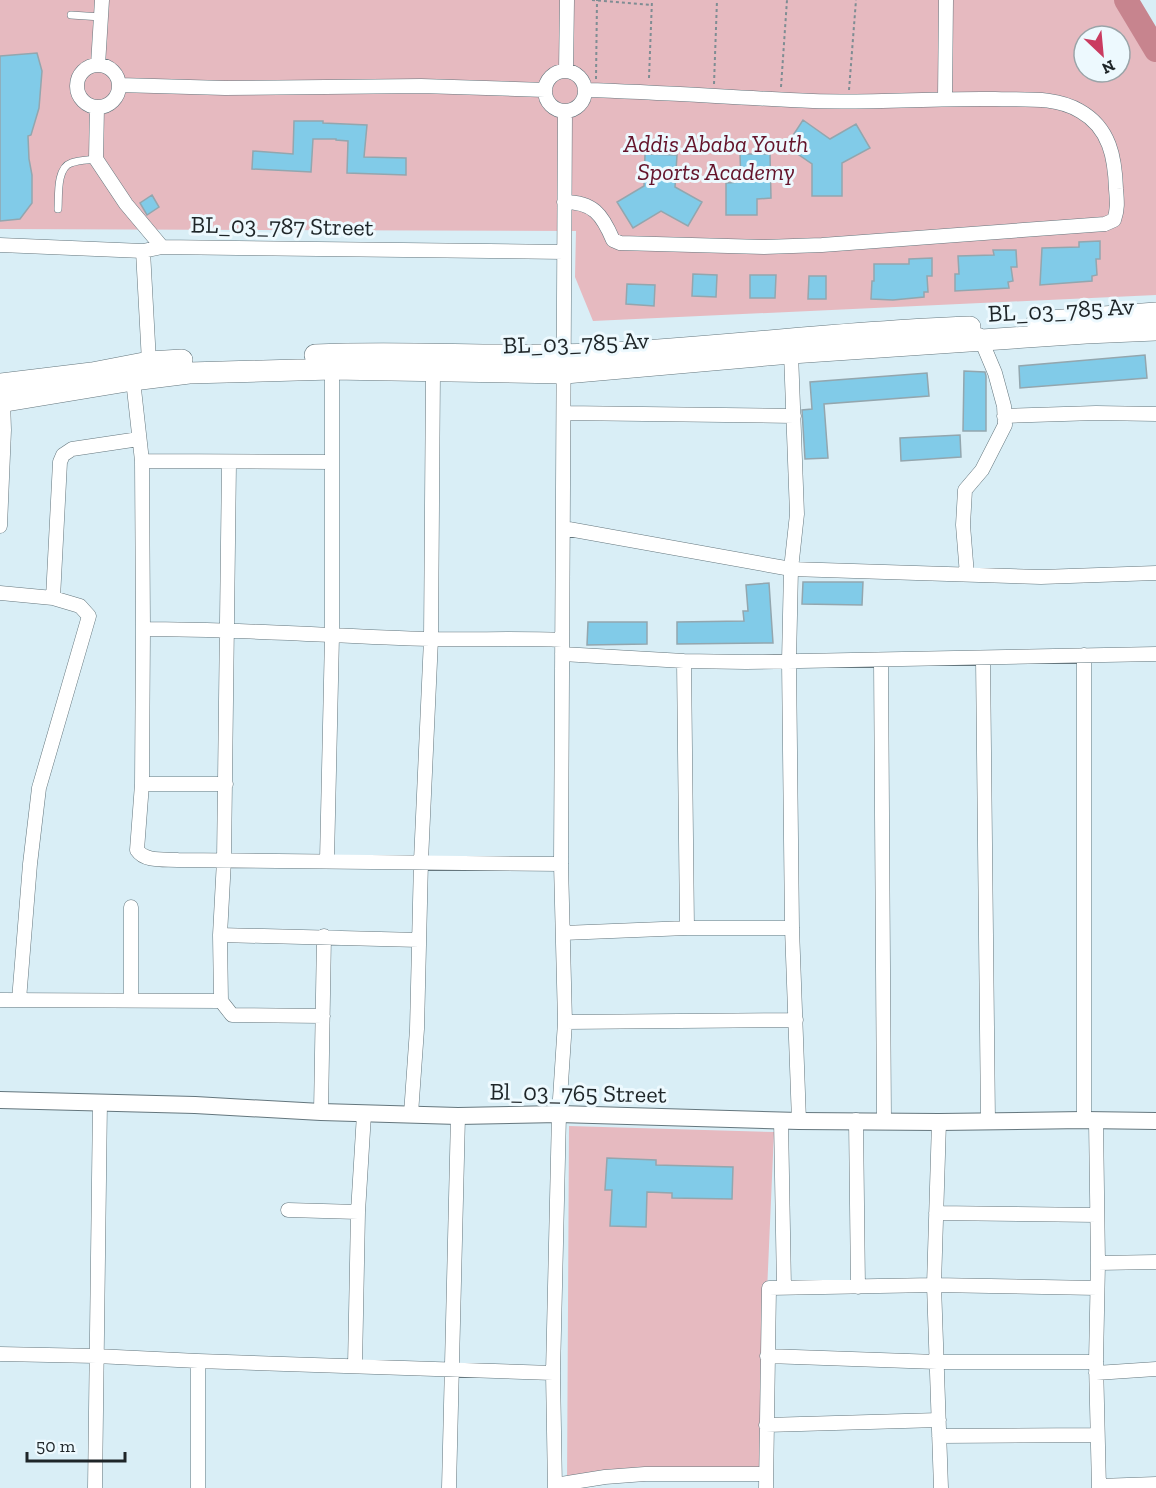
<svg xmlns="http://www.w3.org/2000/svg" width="1156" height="1488" font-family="'Zilla Slab',serif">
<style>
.green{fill:#e6bac0;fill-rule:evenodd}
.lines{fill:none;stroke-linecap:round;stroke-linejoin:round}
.river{stroke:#c7848e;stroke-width:24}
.building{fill:#81cbe8;stroke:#93a6ae;stroke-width:1.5}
.service-casing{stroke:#64767d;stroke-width:8}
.minor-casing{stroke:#64767d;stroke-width:15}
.tertiary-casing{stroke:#64767d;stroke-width:18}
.primary-casing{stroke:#64767d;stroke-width:22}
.path{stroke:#7f8d93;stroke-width:2;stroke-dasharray:3 3;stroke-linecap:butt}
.service{stroke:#fff;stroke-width:7}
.minor{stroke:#fff;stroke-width:14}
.tertiary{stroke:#fff;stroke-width:16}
.primary{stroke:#fff;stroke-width:21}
.labels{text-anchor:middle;stroke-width:6;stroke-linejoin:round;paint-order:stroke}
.park-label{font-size:24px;font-style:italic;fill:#64132a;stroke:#edf9fe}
.street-label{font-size:24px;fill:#1e2528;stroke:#edf9fe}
</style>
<rect width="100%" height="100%" fill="#d9eef6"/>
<path class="green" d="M0 0H1138L1156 29V295L593 321 575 277 576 231 0 229ZM1084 36H1120V72H1084Z
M569 1126 774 1132 759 1474 567 1486Z"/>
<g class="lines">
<path class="river" d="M1126 0 1156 50"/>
</g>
<path class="building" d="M37 53 42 71 39 108 31 135 28 136 29 159 32 175V203L20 219 0 221V56Z
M803 120 830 139 856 124 870 148 842 163V196H812V164L786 146Z
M294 121H323V123L367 125 364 157 406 158V175L347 173 348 141 336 140V139H313L311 172 252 169 253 151 293 154Z
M645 154 677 155 675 187 702 202 688 226 661 211 633 228 617 202 644 186Z
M740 154H770L771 198 757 199V215H726V183L741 182Z
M152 195 159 207 147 215 140 203Z
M1100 241V259H1096L1097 275 1092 276V281L1040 285 1042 248 1079 247V242Z
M993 250H1016L1017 267H1011L1013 281 1008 282 1009 288 955 291V274H959L958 256 994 255Z
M932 258V276H927L928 292H924V297L893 300 871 299 872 281H874V264H909V259Z
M693 274 717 275 716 297 692 296Z
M750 275H776L775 298H750Z
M809 276H826V299H808Z
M627 284 655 285 654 306 626 304Z
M1145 355 1147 378 1020 388 1019 366Z
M964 371 985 372 986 376V431H963Z
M927 373 929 396 824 404 828 458 805 459 802 410 812 409 810 382Z
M960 435 961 457 901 461 900 438Z
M803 582H863L862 605 802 604Z
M769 583 773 643 677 644V622L744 621 743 611H748L746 585Z
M588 622H647V644L587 645Z
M607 1158 656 1160V1165L733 1167 732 1199 672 1198V1193L647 1192 646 1227 610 1226 612 1190H605Z"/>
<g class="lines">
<g class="service-casing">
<path id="service" d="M71 15 101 17
M58 209C59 197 56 168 71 163 78 160 88 160 96 159"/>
</g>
<g class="minor-casing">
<path id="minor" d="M77 86a21 21 0 1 1 42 0a21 21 0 1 1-42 0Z
M98 65 102 0
M545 91a20 20 0 1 1 40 0a20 20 0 1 1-40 0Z
M566 71 567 0
M119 85 225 88 421 86 545 90
M945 98 946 0
M97 107 96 159 126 204 162 247
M564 202C593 202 602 214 613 240L620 243 764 247 822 245 1105 224 1114 220C1118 209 1117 201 1116 189 1115 158 1110 128 1080 111 1055 96 1023 100 995 99 935 98 874 103 813 101 737 98 662 92 586 90
M0 245 143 251 162 247 564 252
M143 251 149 362
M791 353 797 514 791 569 789 661 792 928 799 1121
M133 380 142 461 143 629 142 784 137 850C145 862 164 859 178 860L561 864
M564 413 794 416
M1004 416 1096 413 1156 414
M142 461 331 462
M229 463 224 860 220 935 221 1001 232 1015 323 1016
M0 526 4 430 3 401
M563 528 791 569 1041 577 1156 573
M967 575 963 525 965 490 982 470 1005 425 1004 406 995 373 979 335
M0 593 53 598 80 606 89 616 39 788 30 864 19 1000
M53 598 60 462 63 455 72 449 139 439
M143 629C239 629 334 636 430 639 474 640 518 638 562 640
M562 654 684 661 746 662 1156 654
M983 659 988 1121
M881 660 884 1120
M684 661 687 928
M142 784H226
M327 860 332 636V369
M131 907V1001
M563 933 687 928H792
M220 935 419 940
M0 1000 221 1001
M565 1022 796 1020
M321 1112 324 936
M411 1114 417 1029 421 861 431 639 433 371
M781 1120 784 1288
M856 1120 858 1287
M1084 1120V655
M1096 1121 1098 1263 1096 1362 1099 1488
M939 1122 934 1285 941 1488
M288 1210 358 1212
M936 1213 1097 1215
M1098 1263 1156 1262
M0 1354 96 1356 198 1361 553 1373
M767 1356 937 1362H1096
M198 1361V1488
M355 1366 358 1212 364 1114
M1096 1373 1156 1369
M766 1425 939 1420
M939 1436 1097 1435
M555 1485 605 1477 645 1474H766
M1099 1486 1156 1484
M95 1488 100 1102
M449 1488 458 1116
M555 1488 553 1373 559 1114 565 1022 561 864 565 111
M766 1488 769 1288 934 1285 1097 1288"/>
</g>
<g class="tertiary-casing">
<path id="tertiary" d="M0 1100 195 1105 321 1112 458 1116 559 1114 799 1121 939 1122 1084 1120 1156 1121"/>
</g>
<g class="primary-casing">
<path id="primary" d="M1037 322 1156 313
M315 355C408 351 500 358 593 354 719 348 844 331 970 327
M0 384 92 373 149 362 182 360
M0 402 133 380 189 373 332 369 565 373 791 353 1086 333 1156 330"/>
</g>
<path class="path" d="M592 0 652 5
M649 78 652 0
M596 79 597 0
M714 84 717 0
M781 87 787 0
M849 90 856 0"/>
<use href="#service" class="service"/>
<use href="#minor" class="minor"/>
<use href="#tertiary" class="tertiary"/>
<use href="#primary" class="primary"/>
</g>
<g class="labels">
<g class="park-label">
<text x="716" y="152">Addis Ababa Youth<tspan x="716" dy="28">Sports Academy</tspan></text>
</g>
<g class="street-label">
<text transform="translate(282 226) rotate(1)" y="8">BL_03_787 Street</text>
<text transform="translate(1061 310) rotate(-3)" y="8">BL_03_785 Av</text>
<text transform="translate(576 343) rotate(-2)" y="8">BL_03_785 Av</text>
<text transform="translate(578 1093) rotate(1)" y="8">Bl_03_765 Street</text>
</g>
</g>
<g transform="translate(1102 54) rotate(154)"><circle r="28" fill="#edf9fe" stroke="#9aa4a8" stroke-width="1.5"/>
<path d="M0-4.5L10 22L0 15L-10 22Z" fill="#ca3b60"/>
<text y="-9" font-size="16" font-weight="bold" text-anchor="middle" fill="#1e2528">N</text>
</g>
<path d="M27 1452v9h98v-9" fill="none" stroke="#1e2528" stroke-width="3"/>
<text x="36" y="1452" font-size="18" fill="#1e2528" stroke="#edf9fe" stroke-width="4.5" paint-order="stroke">50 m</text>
</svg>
